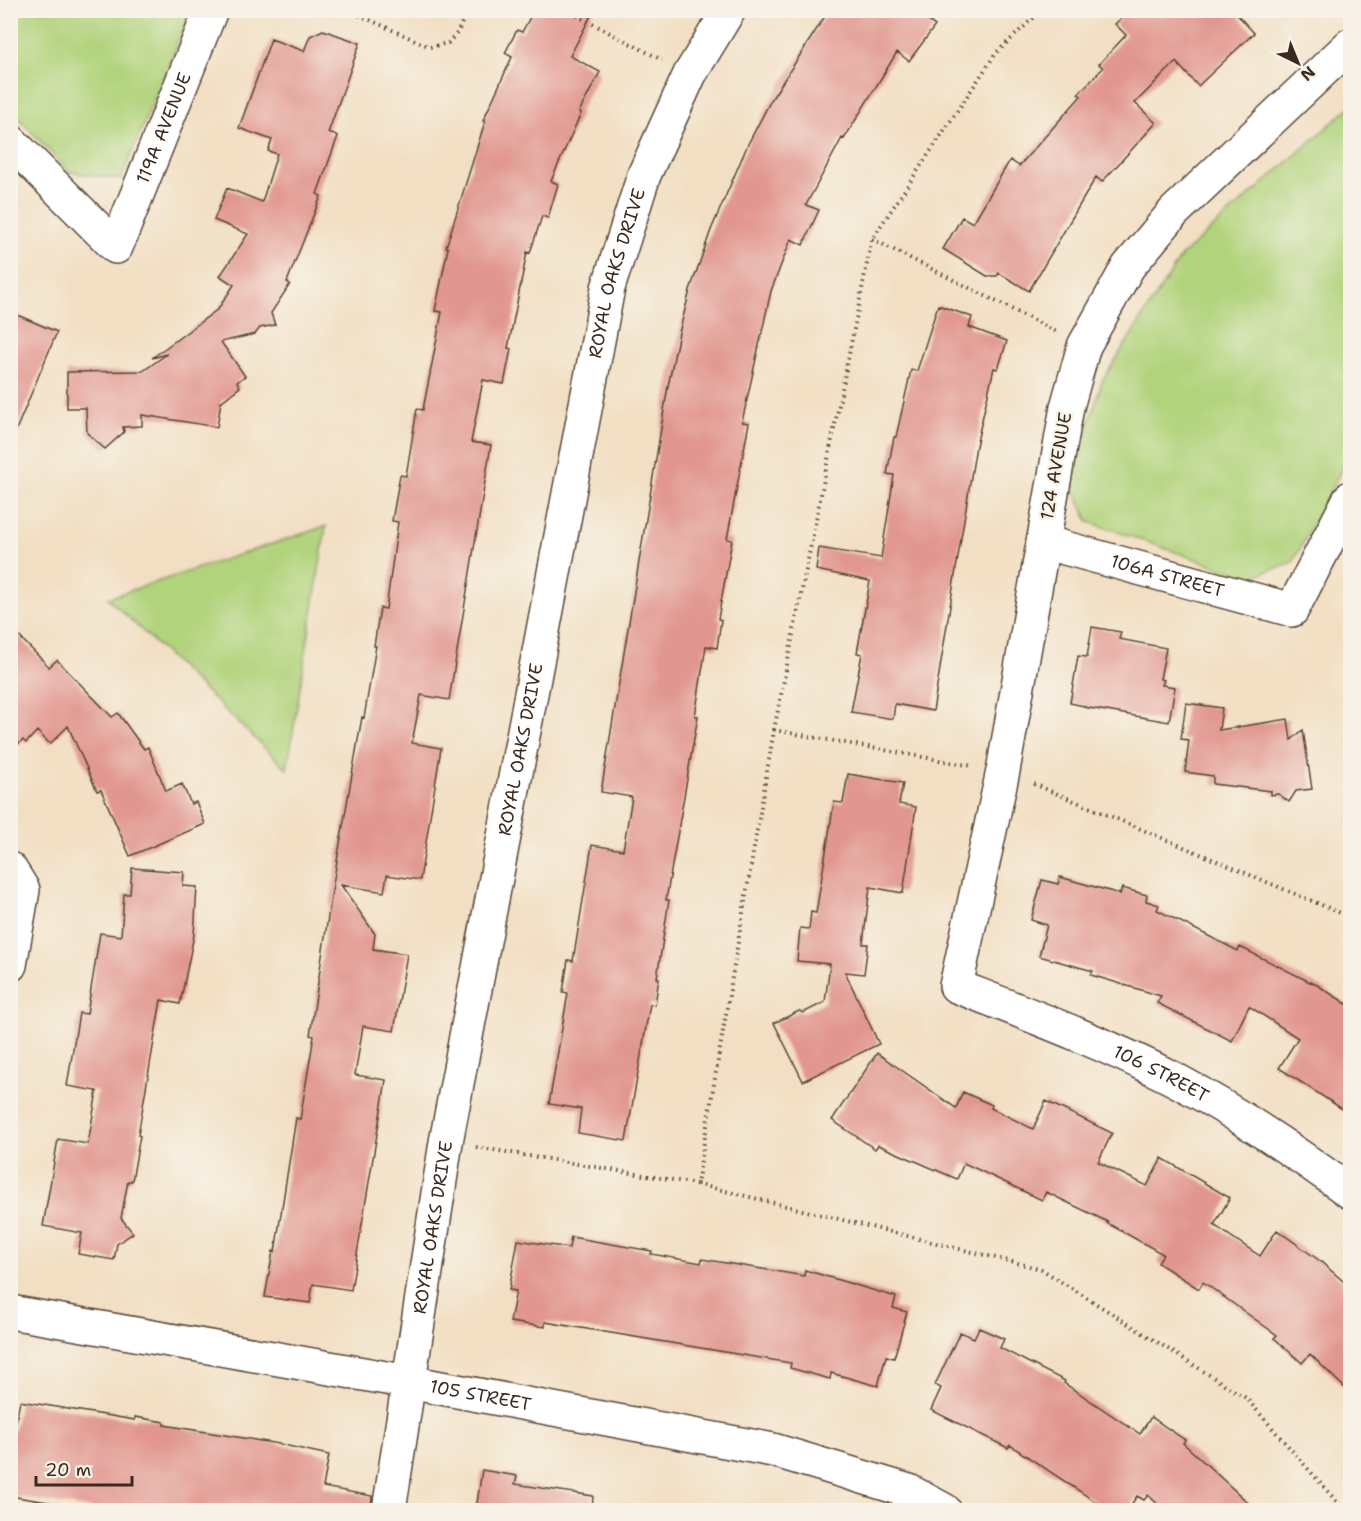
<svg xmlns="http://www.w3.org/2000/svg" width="1361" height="1521" font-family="'Shantell Sans',sans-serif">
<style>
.green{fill:#b1d37c;stroke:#767e4d;stroke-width:1.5}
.building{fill:#e1978f}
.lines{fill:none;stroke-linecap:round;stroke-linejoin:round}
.minor-casing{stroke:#564537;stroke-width:36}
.tertiary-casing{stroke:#564537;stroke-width:36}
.path{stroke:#564537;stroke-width:4;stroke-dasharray:1.5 4.5;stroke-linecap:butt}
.minor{stroke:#fff;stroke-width:33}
.tertiary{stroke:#fff;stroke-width:33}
.labels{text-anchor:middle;stroke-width:5;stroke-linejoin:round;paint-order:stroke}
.street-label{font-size:18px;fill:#3b2a1e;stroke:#f7f3e8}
</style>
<rect width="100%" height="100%" fill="#f7f3e8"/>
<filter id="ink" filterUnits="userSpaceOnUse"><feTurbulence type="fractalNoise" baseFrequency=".0167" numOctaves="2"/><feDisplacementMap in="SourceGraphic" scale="12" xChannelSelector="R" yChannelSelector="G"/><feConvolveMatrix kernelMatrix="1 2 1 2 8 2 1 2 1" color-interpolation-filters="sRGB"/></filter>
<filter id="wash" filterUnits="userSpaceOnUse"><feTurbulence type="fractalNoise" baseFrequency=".008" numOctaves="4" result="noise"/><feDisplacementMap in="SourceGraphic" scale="24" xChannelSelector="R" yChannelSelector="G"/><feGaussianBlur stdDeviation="1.35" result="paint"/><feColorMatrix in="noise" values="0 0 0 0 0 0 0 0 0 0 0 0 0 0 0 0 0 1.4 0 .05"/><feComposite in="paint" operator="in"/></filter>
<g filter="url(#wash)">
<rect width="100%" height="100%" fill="#f2dfc3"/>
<path class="green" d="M11 10 191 11 121 179 69 172 11 110Z
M1350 107V453L1293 562 1250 578 1089 522 1071 484 1102 381 1182 255Z
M326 526 287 769 108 598Z"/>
<g id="blocks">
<path class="building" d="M534 10H594L570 56 600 72 579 112 581 113 551 181 558 184 548 218 542 216 530 253 527 252 508 348 511 349 504 384 483 380 471 442 491 445 449 700 421 695 412 743 441 748 420 880 387 875 384 892 341 885 375 934 373 949 407 954 394 1031 363 1026 355 1075 386 1080 351 1290 313 1284 310 1303 265 1297 273 1251 275 1252 296 1118 300 1119 314 1036 310 1035 333 884 362 717 364 718 376 646H374L380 608 386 609 398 522 392 521 400 475 406 476 417 409 423 410 442 312 435 311 448 248 446 247 485 122 483 121 512 57 505 53 517 30 522 32Z
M829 10H914L935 26 909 61 897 52 844 139 842 138 806 205 819 210 803 245 791 239 771 291 742 422 749 423 727 539 732 540 718 619 721 620 717 648 706 646 695 716H698L666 900H669L657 978H659L655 1005 650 1004 626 1141 578 1133 581 1109 549 1104 568 993 563 992 568 960 573 961 592 845 623 850 632 797 601 792 668 386 679 333 690 290 711 230 748 144 771 100Z
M1130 10H1233L1254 33 1198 86 1176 62 1135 103 1156 123 1102 182 1096 177 1029 291 999 273 997 276H987L943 249 962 217 973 223 1010 160 1019 166 1081 96 1078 94 1103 68 1099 64 1126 35 1115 24Z
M323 30 360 43 328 133 338 136 317 194 321 196 287 282 290 284 271 313 275 325 260 328 255 334 221 342 245 376 237 382 240 387 221 402 217 427 142 415V426L123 427 124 432 105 449 87 433 86 408H67V372L143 371 167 354 152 358 218 309 234 285 220 276 248 234 214 220 227 188 262 202 277 154 268 151 272 140 239 128 271 39 304 51 310 36Z
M938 305 972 317 969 327 1007 341 998 369 994 368 976 446 933 711 895 704 893 719 851 712 862 654 857 653 870 581 816 570 819 548 881 558 894 475 887 474 894 437H896L911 370 917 371Z
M10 312 57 332 11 442H10Z
M10 627 49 667 57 660 112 717 118 713 144 749 148 747 166 791 182 784 191 804 196 802 205 824 130 856 101 790 97 791 68 726 50 744 37 731 26 743 23 740 10 752Z
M1092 627 1121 632 1119 639 1166 648 1160 679 1164 680 1162 685 1175 687 1169 722 1084 707V706L1070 703 1078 656 1087 657Z
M1186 703 1222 708 1219 730 1288 719 1291 740 1303 730 1312 789 1296 791 1289 802 1278 794 1271 795V791L1213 784V776L1185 772 1189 740 1181 739Z
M848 774 903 783 899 804 916 807 903 893 870 887 863 944H868L864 974 845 972 879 1044 803 1081 774 1023 799 1011 803 1013 825 1002 830 964 797 961 800 928 809 929 811 912 816 913 834 802 843 803Z
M132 868 184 872 183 886 197 887 194 935 180 1004 161 1000 138 1135 140 1136 132 1181H128L121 1218 133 1233 117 1244 114 1260 78 1254 82 1233 43 1226 58 1139 88 1144 97 1091 67 1086 79 1013 87 1014 100 933 121 936 124 894H130Z
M1060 877 1120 894 1122 888 1147 895 1146 901 1159 905 1157 910 1238 951 1240 947 1310 982 1311 981 1350 1006V1114L1279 1068 1298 1038 1249 1006 1232 1041 1157 1003 1161 996 1091 975 1093 971 1039 956 1047 925 1031 920 1042 880 1058 884Z
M877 1053 956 1108 963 1092 992 1105 991 1108 1033 1129 1046 1101 1112 1133 1098 1162 1147 1186 1162 1158 1230 1198 1214 1225 1260 1256 1277 1230 1320 1261 1350 1287V1393L1310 1354 1302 1363 1274 1338 1277 1335 1203 1282 1199 1289 1158 1263 1163 1254 1107 1223 1108 1222 1046 1192 1042 1200 964 1163 957 1179 878 1145 875 1149 832 1120Z
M571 1237 652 1251 651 1254 701 1263 702 1259 804 1276 805 1270 896 1297 893 1308 907 1312 894 1358 886 1356 878 1386 831 1373 830 1379 790 1368 791 1363 545 1322V1327L510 1322 516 1291 509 1290 518 1240 569 1248Z
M979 1328 1004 1339 1000 1348 1065 1381 1064 1383 1140 1434 1151 1417 1185 1440 1183 1443 1256 1510H1164L1148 1495 1144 1500 1137 1496 1129 1508 1108 1510 1010 1445 1008 1448 931 1410 941 1388 935 1385 960 1332 974 1338Z
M20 1401 135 1420V1417L164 1422V1425L279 1444 329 1455 323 1487 372 1496 371 1510H99L10 1496V1432H14Z
M482 1470 517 1476 515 1484 593 1496 592 1510H476Z"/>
</g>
</g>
<g filter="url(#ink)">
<use href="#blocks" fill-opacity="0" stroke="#564537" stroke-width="1.5"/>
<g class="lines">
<g class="minor-casing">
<g id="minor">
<path id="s1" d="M1350 45 1174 212 1128 267 1084 346 1067 407 1003 771 956 986C1030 1015 1104 1043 1174 1079 1236 1112 1294 1151 1350 1192"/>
<path id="s2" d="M10 141 116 247 211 10"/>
<path id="s3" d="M1043 542 1292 610 1350 498"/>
<path d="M10 869 23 890 10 965"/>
</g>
</g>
<g class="tertiary-casing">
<g id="tertiary">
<path id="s4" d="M10 1312 409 1382 773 1450 909 1491 944 1510"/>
<path id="s5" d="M389 1510 446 1142 608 288 644 175 690 74 729 10"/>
</g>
</g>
<path class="path" d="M348 10 430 47 448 43 458 32 467 10
M566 10 662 60
M872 239 1057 332
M774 730 872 239 996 53 1042 10
M1034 784 1350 917
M476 1147 697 1184 774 730 972 766
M697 1184 1041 1269 1246 1398 1344 1510"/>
<use href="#minor" class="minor"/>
<use href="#tertiary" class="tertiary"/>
</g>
</g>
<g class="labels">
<g class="street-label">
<text dy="6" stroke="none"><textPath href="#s2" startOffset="278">119A AVENUE</textPath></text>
<text dy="6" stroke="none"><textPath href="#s5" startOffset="1258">ROYAL OAKS DRIVE</textPath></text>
<text transform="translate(1056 466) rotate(-80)" y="6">124 AVENUE</text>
<text dy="6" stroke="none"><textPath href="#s3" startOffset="129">106A STREET</textPath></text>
<text dy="6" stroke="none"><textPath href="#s5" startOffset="772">ROYAL OAKS DRIVE</textPath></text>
<text dy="6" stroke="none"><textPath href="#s1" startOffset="1281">106 STREET</textPath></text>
<text dy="6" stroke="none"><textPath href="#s5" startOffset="286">ROYAL OAKS DRIVE</textPath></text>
<text dy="6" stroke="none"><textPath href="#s4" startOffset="478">105 STREET</textPath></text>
</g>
</g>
<rect width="1361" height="1521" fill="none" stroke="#f7f3e8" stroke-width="36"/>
<g transform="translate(1298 63) rotate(137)" stroke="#f7f3e8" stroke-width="4.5" paint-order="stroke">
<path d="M0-4.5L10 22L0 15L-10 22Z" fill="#3b2a1e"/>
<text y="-9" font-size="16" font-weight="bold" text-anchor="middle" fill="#3b2a1e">N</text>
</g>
<path d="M36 1476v9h96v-9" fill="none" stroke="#3b2a1e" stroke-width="3"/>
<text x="45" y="1476" font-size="18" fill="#3b2a1e" stroke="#f7f3e8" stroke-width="4.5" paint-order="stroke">20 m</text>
</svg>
